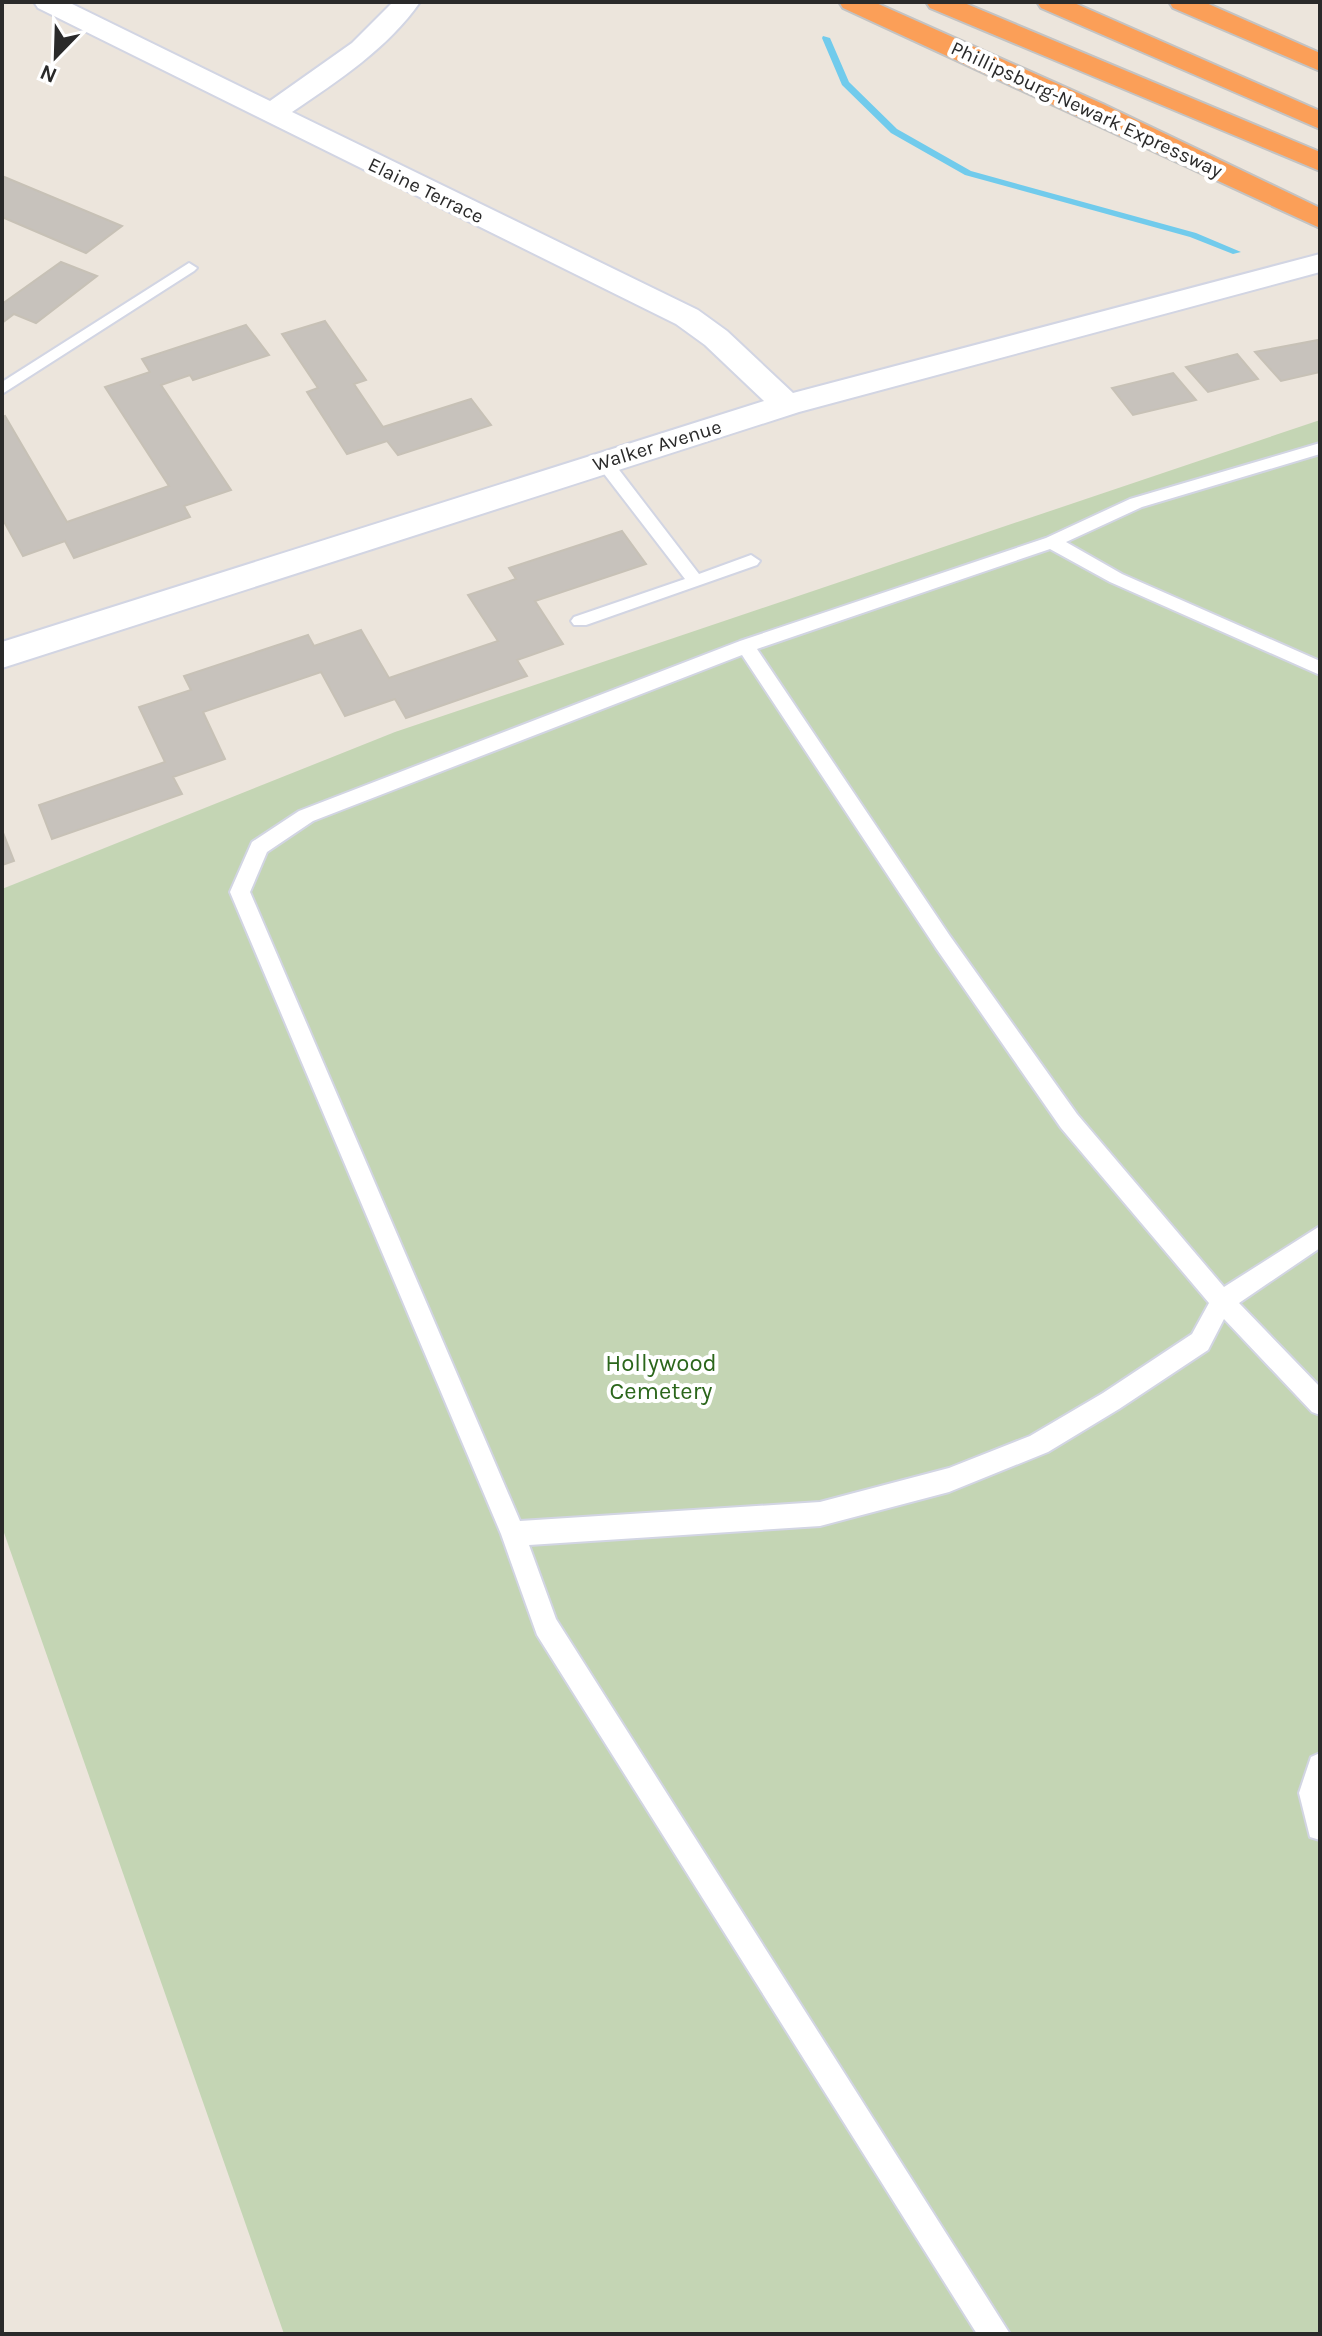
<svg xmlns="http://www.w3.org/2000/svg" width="1322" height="2336" font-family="Karla,sans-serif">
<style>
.cemetery{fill:#c4d5b4}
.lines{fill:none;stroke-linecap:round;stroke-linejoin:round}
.stream{fill:#71cbec;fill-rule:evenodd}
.building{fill:#c7c2bc;stroke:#c7c1b6;stroke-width:2}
.lane-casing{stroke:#d2d5e3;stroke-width:4}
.street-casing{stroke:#d2d5e3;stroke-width:4}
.highway-casing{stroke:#c3c3c3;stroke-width:4}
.lane{fill:#fff;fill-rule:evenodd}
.street{fill:#fff;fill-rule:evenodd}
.highway{fill:#fb9f58;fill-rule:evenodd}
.labels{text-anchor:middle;stroke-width:8;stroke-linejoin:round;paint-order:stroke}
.far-street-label{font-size:20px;fill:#2a2a2a;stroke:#fff}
.park-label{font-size:24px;fill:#2b661b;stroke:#fff}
</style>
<rect width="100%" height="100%" fill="#ece5dc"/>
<path class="cemetery" d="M1320 420V2334H284L2 1527V889L395 732Z"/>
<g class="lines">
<path class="stream" d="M823 36 830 38 849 82 897 129 971 171 1196 233 1241 252 1233 254 1190 237 965 175 891 133 842 85 822 38Z"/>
</g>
<path class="building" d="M2 176 122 226 86 253 2 217Z
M61 262 97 276 36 323 14 314 2 323V304Z
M325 321 366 380 354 384 383 427 471 399 491 425 398 455 387 441 347 454 307 392 318 388 282 334Z
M246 325 269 355 193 380 190 375 161 385 231 490 184 506 190 517 74 558 65 541 23 556 2 518V417L5 416 67 522 169 486 105 387 150 372 142 359Z
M1318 340 1320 372 1281 381 1255 352Z
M1237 354 1258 379 1208 392 1186 367Z
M1173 373 1196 400 1133 415 1112 388Z
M622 531 646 564 535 601 563 644 517 660 527 676 406 718 395 699 345 716 321 672 203 712 225 759 173 777 182 794 52 839 39 805 165 762 139 707 191 690 184 676 308 635 314 646 361 630 389 678 498 641 468 595 516 579 509 568Z
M2 830 14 861 2 865Z"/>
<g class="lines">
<g class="lane-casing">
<path id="lane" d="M189 263 197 268 194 271 2 394V382Z
M1320 443V454L1142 507 1066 542 1122 574 1320 661V675L1110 582 1050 549 757 649 950 936 1077 1114 1224 1287 1320 1226V1248L1239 1303 1320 1387V1415L1312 1412 1224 1319 1208 1350 1119 1409 1048 1452 949 1492 820 1526 529 1545 556 1619 1010 2334H977L537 1635 501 1534 230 892 252 842 299 811 740 641 1046 538 1130 499ZM742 655 936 948 1061 1128 1209 1303 1192 1334 1103 1393 1030 1436 949 1468 820 1502 520 1521 250 892 267 852 313 821Z
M604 457 610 458 699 574 751 555 760 561 757 565 586 625H574L571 621 574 617 685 579 598 466 596 462 598 458Z
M1320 1753V1840L1310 1837 1299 1793 1311 1757Z"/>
</g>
<g class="street-casing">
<path id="street" d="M34 2H68L270 101 352 43 393 2H420C388 48 338 81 292 112L698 310 727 331 793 393 1320 254V272L799 412 2 668V642L764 401 705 345 676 324 38 8Z"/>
</g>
<g class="highway-casing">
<path id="highway" d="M839 2H874L1103 104 1320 208V228L843 8Z
M926 2H962L1320 152V171L930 8Z
M1037 2H1072L1320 111V129L1041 8Z
M1169 2H1204L1320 53V71L1173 8Z"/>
</g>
<use href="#lane" class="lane"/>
<use href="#street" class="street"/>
<use href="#highway" class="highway"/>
</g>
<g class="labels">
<g class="far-street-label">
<text transform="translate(1087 109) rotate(25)" y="7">Phillipsburg-Newark Expressway</text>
<text transform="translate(426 190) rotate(26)" y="7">Elaine Terrace</text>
<text transform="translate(657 445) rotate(-17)" y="7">Walker Avenue</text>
</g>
<g class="park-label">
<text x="661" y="1371">Hollywood<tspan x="661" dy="28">Cemetery</tspan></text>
</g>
</g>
<rect width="1322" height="2336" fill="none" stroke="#2a2a2a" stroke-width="8"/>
<g transform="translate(56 56) rotate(203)" stroke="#ffffff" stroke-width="6" paint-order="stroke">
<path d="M0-6L14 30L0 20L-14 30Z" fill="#2a2a2a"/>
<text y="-12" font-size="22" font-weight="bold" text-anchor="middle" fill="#2a2a2a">N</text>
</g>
</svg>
